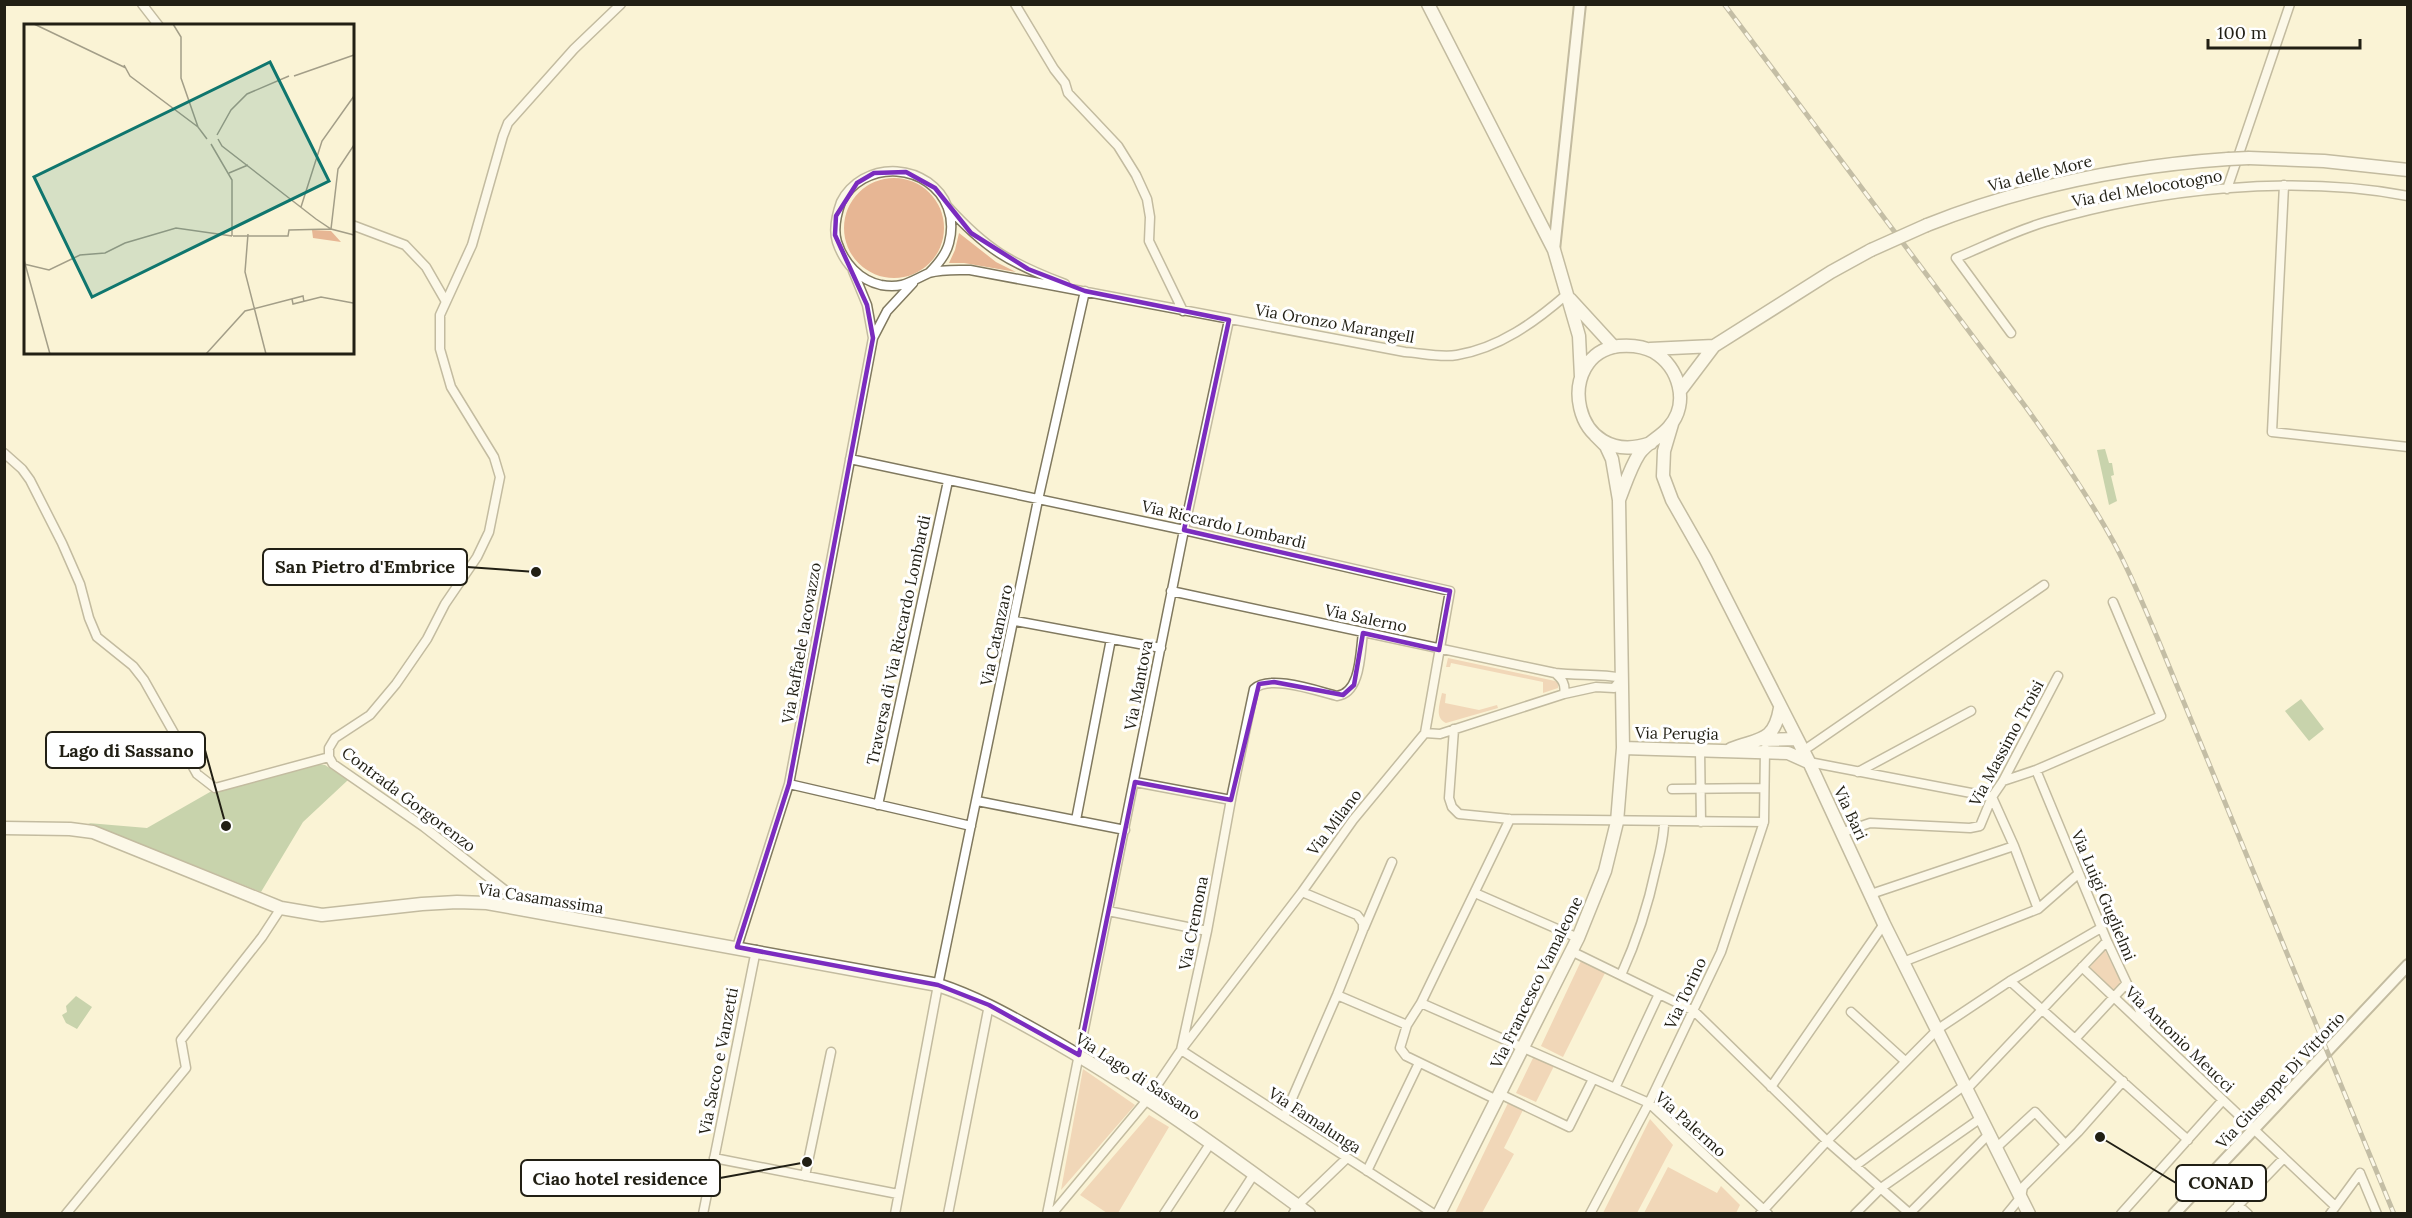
<svg xmlns="http://www.w3.org/2000/svg" width="2412" height="1218" font-family="Lora,serif">
<style>
.green{fill:#e7b694}
.water{fill:#8cad7a}
.lines{fill:none;stroke-linecap:round;stroke-linejoin:round}
.minor-casing{stroke:#80795f;stroke-width:11}
.tertiary-casing{stroke:#80795f;stroke-width:14}
.secondary-casing{stroke:#80795f;stroke-width:15}
.minor{stroke:#fff;stroke-width:8}
.tertiary{stroke:#fff;stroke-width:10}
.secondary{stroke:#fff;stroke-width:12}
.rail-casing{stroke:#837e6b;stroke-width:5}
.rail{stroke:#fff;stroke-width:3;stroke-dasharray:9;stroke-linecap:butt}
.secondary-bridge-casing{stroke:#80795f;stroke-width:15;stroke-linecap:butt}
.secondary-bridge{stroke:#fff;stroke-width:12}
.marked{fill:none;stroke:#7b2cbf;stroke-width:4.5;stroke-linejoin:round}
.labels{text-anchor:middle;stroke-width:6;stroke-linejoin:round;paint-order:stroke}
.street-label{font-size:16px;fill:#211f14;stroke:#fff}
.inset-road{fill:none;stroke:#a39e88;stroke-width:1.5}
.view{fill:#0f766e;fill-opacity:0.15;stroke:#0f766e;stroke-width:3}
.inset-edge{fill:none;stroke:#211f14;stroke-width:3}
.leader{fill:none;stroke:#211f14;stroke-width:2}
.callout-dot{fill:#211f14;stroke:#fff;stroke-width:2}
.callout{fill:#fff;stroke:#211f14;stroke-width:2}
.callout-label{font-size:18px;text-anchor:middle;font-weight:bold;fill:#211f14}
</style>
<rect width="100%" height="100%" fill="#faf3d5"/>
<path class="green" d="M844 228a50 50 0 1 1 100 0a50 50 0 1 1-100 0Z
M959 233 996 262 1016 272 964 263H949L955 250Z
M1448 658 1555 681 1558 683V688L1543 693V682L1451 663 1450 667H1446Z
M1442 693 1446 694 1445 703 1479 710 1497 705 1498 708 1446 723C1434 718 1440 703 1442 693Z
M2105 950 2122 984 2118 990 2113 991 2090 967Z
M1581 961 1605 973 1563 1057 1541 1046Z
M1534 1056 1554 1066 1536 1102 1516 1093Z
M1083 1069 1135 1105 1061 1190Z
M1508 1103 1523 1110 1504 1148 1514 1154 1482 1213H1455Z
M1149 1115 1169 1127 1118 1213H1107L1080 1195Z
M1650 1119 1673 1145 1637 1213H1603Z
M1668 1167 1717 1193 1721 1186 1740 1205 1736 1213H1644Z"/>
<path class="water" d="M2105 449 2109 463H2112L2114 475 2111 476 2117 501 2109 505 2097 450Z
M2301 699 2324 729 2309 741 2285 711Z
M317 764 325 765 348 780 303 822 261 892 88 823 147 828 210 792Z
M76 996 92 1007 77 1029 66 1023 62 1015 67 1012 66 1006Z"/>
<g class="lines">
<g class="minor-casing">
<path id="minor" d="M142 4 159 26
M1015 4 1054 69 1065 83 1068 93 1118 146 1136 175 1147 199 1150 217 1149 241 1183 311
M2284 185 2272 432 2408 447
M2227 189 2290 4
M947 206C987 250 1010 263 1065 284
M352 225 405 245 426 267 445 300
M853 271 867 305 873 338 887 311 913 283
M929 273C938 264 946 255 949 243 963 190 907 155 863 179 854 184 845 193 841 202 836 216 833 229 837 242 844 263 859 280 881 285 903 289 911 281 929 273 942 269 957 270 970 270L1405 352C1421 353 1441 358 1457 355 1499 348 1535 322 1566 295
M2011 333 1956 258C1985 246 2015 231 2045 222 2158 189 2292 174 2408 196
M4 453 22 469 30 480 62 543 80 584 89 618 97 637 133 666 144 680 197 774 215 788 329 757
M850 459 1184 530 1450 591 1425 733
M1015 621 1161 648
M1363 633C1360 653 1361 693 1337 696 1317 691 1269 674 1254 689L1232 794 1207 931 1181 1050 1434 1214
M1555 673C1562 679 1566 684 1564 694
M1454 729 1449 798 1452 807 1459 814 1510 819 1764 822
M1700 749 1701 822
M1800 753 2044 585
M1809 762 1992 797
M2036 770 2107 941 2146 1024
M1858 772 1971 711
M2003 781 2036 770 2161 716 2113 602
M1135 782 1231 800
M789 784 971 826
M1672 789 1764 788
M1992 797 2014 846 2038 909
M977 801 1125 830
M878 805 948 481
M1076 820 1111 639
M1841 833 1870 823 1970 828 1980 826 1992 797 2003 781 2058 676
M1475 893 1578 938
M1871 894 2014 846
M524 911 519 901 424 827 333 764 329 757V748L335 738 370 715 396 684 427 639 445 604 477 557 489 532 500 477 494 457 451 387 440 349V315L472 245 503 136 508 123 574 49 621 4
M1108 911 1207 931
M1364 928 1392 862
M737 947 789 784 873 338
M1571 951 1694 1011 1827 1141 1909 1213
M1903 962 2038 909 2078 874
M2082 967 2335 1206
M1621 975C1637 940 1648 906 1656 868 1660 852 1664 838 1664 822
M2010 981 2188 1140
M1337 995 1407 1025
M1421 1003 1649 1103 1768 1214
M1851 1012 1905 1061
M2075 1039 2126 984
M1771 1087 1884 924
M1615 1088 1659 994
M1967 1089 2107 941
M1500 1094 1569 1127 1593 1079
M1497 1100 1406 1056 1400 1048 1407 1025 1421 1003 1510 819
M1284 1117 1337 995 1363 930V923L1357 915 1302 892
M1996 1148 2035 1112 2065 1144
M714 1158 898 1194
M1855 1166 1965 1085
M1367 1171 1419 1063
M2360 1173 2377 1214
M805 1176 831 1052
M2238 1205 2248 1214
M66 1214 186 1068 181 1040 262 937 281 908
M703 1214 756 950
M895 1214 938 985 1038 500 1085 291
M948 1214 989 1005
M1047 1214 1184 530 1229 320
M1052 1214 1147 1100 1181 1050 1302 892 1353 820 1425 733 1440 734 1564 694 1596 687 1614 688 1622 678C1600 673 1578 676 1555 673L1171 591
M1164 1214 1210 1144
M1228 1214 1254 1174
M1293 1214 1298 1205 1347 1158
M1590 1214 1649 1103 1721 952 1764 822 1765 749
M1760 1214 1827 1141 1938 1029 2010 981 2101 928
M1855 1214 1881 1188 1981 1118
M1909 1214 1989 1134
M2007 1214 2021 1197 2023 1187 2078 1132 2123 1081
M2121 1214 2223 1100
M2230 1214 2284 1158
M2330 1214 2360 1173"/>
</g>
<g class="tertiary-casing">
<path id="tertiary" d="M1554 250 1580 4
M2174 1214 2408 965"/>
</g>
<g class="secondary-casing">
<path id="secondary" d="M1428 4 1554 250 1579 336 1581 377
M2249 158 2324 161 2408 170
M1927 225C2023 187 2125 166 2228 159
M1570 299 1614 347
M1650 349 1714 346
M1680 391 1714 346 1831 272 1871 250
M1672 424 1664 451 1663 476 1672 500 1705 558 1809 762 1884 924 2029 1214
M1619 500C1625 485 1630 468 1639 454 1646 443 1661 437 1669 427 1690 403 1679 367 1654 352 1643 346 1631 345 1619 346 1553 354 1571 471 1651 443
M1764 740 1797 739
M1623 748 1788 753 1808 762
M1731 749C1759 738 1774 743 1780 708
M4 828 70 829 93 832 281 908 322 915 422 904 457 902 487 903 938 985C975 997 1007 1015 1041 1034 1134 1086 1222 1150 1309 1214
M1439 1214 1578 938 1605 871 1617 822 1623 748 1619 500 1612 459 1606 446 1595 435"/>
</g>
<use href="#minor" class="minor"/>
<use href="#tertiary" class="tertiary"/>
<use href="#secondary" class="secondary"/>
<g class="rail-casing">
<path id="rail" d="M1724 4 2025 406C2056 449 2087 494 2113 541 2130 572 2143 604 2157 637L2394 1214"/>
</g>
<use href="#rail" class="rail"/>
<g class="secondary-bridge-casing">
<path id="secondary-bridge" d="M2228 159 2249 158
M1871 250 1927 225"/>
</g>
<use href="#secondary-bridge" class="secondary-bridge"/>
</g>
<path d="M0 0H2412V1218H0ZM906 172 935 188 971 233 1028 269 1085 291 1229 320 1184 530 1450 591 1439 650 1363 633 1354 685 1343 695 1274 682 1259 684 1231 800 1135 782 1079 1055 989 1005 938 985 737 947 789 784 873 338 867 305 835 235 836 216 857 183 874 173Z" fill="#faf3d5" fill-opacity=".55" fill-rule="evenodd"/>
<path class="marked" d="M906 172 935 188 971 233 1028 269 1085 291 1229 320 1184 530 1450 591 1439 650 1363 633 1354 685 1343 695 1274 682 1259 684 1231 800 1135 782 1079 1055 989 1005 938 985 737 947 789 784 873 338 867 305 835 235 836 216 857 183 874 173Z"/>
<g class="labels">
<g class="street-label">
<text transform="translate(2040 173) rotate(-14)" y="6">Via delle More</text>
<text transform="translate(2147 188) rotate(-10)" y="6">Via del Melocotogno</text>
<text transform="translate(1335 323) rotate(10)" y="6">Via Oronzo Marangell</text>
<text transform="translate(1224 524) rotate(13)" y="6">Via Riccardo Lombardi</text>
<text transform="translate(1366 618) rotate(12)" y="6">Via Salerno</text>
<text transform="translate(996 635) rotate(-78)" y="6">Via Catanzaro</text>
<text transform="translate(898 640) rotate(-78)" y="6">Traversa di Via Riccardo Lombardi</text>
<text transform="translate(801 643) rotate(-80)" y="6">Via Raffaele Iacovazzo</text>
<text transform="translate(1138 685) rotate(-79)" y="6">Via Mantova</text>
<text transform="translate(1677 733) rotate(1)" y="6">Via Perugia</text>
<text transform="translate(2006 743) rotate(-62)" y="6">Via Massimo Troisi</text>
<text transform="translate(409 799) rotate(37)" y="6">Contrada Gorgorenzo</text>
<text transform="translate(1851 813) rotate(65)" y="6">Via Bari</text>
<text transform="translate(1334 822) rotate(-53)" y="6">Via Milano</text>
<text transform="translate(2104 895) rotate(67)" y="6">Via Luigi Guglielmi</text>
<text transform="translate(541 898) rotate(9)" y="6">Via Casamassima</text>
<text transform="translate(1193 923) rotate(-79)" y="6">Via Cremona</text>
<text transform="translate(1536 982) rotate(-64)" y="6">Via Francesco Vamaleone</text>
<text transform="translate(1685 993) rotate(-65)" y="6">Via Torino</text>
<text transform="translate(2180 1039) rotate(44)" y="6">Via Antonio Meucci</text>
<text transform="translate(718 1061) rotate(-79)" y="6">Via Sacco e Vanzetti</text>
<text transform="translate(1138 1076) rotate(33)" y="6">Via Lago di Sassano</text>
<text transform="translate(2280 1080) rotate(-47)" y="6">Via Giuseppe Di Vittorio</text>
<text transform="translate(1315 1120) rotate(33)" y="6">Via Famalunga</text>
<text transform="translate(1691 1124) rotate(42)" y="6">Via Palermo</text>
</g>
</g>
<g transform="translate(24 24)">
<rect width="330" height="330" fill="#faf3d5"/>
<path d="M288 206 307 207 317 218 289 214Z" fill="#e7b694"/>
<path class="inset-road" d="M10 0 102 44M149 0 157 13V54L174 103M100 41 106 52 174 103 183 115M270 52 330 31M193 111 207 86 223 70 265 52M194 115 198 122 292 195 307 205 330 211M187 120 208 156V212M205 149 224 141M277 183 298 117 330 72M224 210 221 248 242 330M209 212H264L265 206 307 205 314 145 330 121M0 236 26 330M0 240 25 246 56 231 81 229 101 219 152 204 208 212M268 275 269 280 297 273 329 279M182 330 221 287 279 272 280 278"/>
<path class="view" d="M246 38 305 157 68 273 10 153Z"/>
<rect width="330" height="330" class="inset-edge"/>
</g>
<path class="leader" d="M536 572L467 567M226 826L205 750M807 1162L720 1178M2100 1137L2176 1183"/>
<g class="callout-dot">
<circle cx="536" cy="572" r="6"/>
<circle cx="226" cy="826" r="6"/>
<circle cx="807" cy="1162" r="6"/>
<circle cx="2100" cy="1137" r="6"/>
</g>
<g class="callout">
<rect x="263" y="549" width="204" height="36" rx="6"/>
<rect x="46" y="732" width="159" height="36" rx="6"/>
<rect x="521" y="1160" width="199" height="36" rx="6"/>
<rect x="2176" y="1165" width="90" height="36" rx="6"/>
</g>
<g class="callout-label">
<text x="365" y="573">San Pietro d'Embrice</text>
<text x="126" y="757">Lago di Sassano</text>
<text x="620" y="1185">Ciao hotel residence</text>
<text x="2221" y="1189">CONAD</text>
</g>
<rect width="2412" height="1218" fill="none" stroke="#211f14" stroke-width="12"/>
<path d="M2208 39v9h152v-9" fill="none" stroke="#211f14" stroke-width="3"/>
<text x="2217" y="39" font-size="18" fill="#211f14" stroke="#ffffff" stroke-width="4.5" paint-order="stroke">100 m</text>
</svg>
